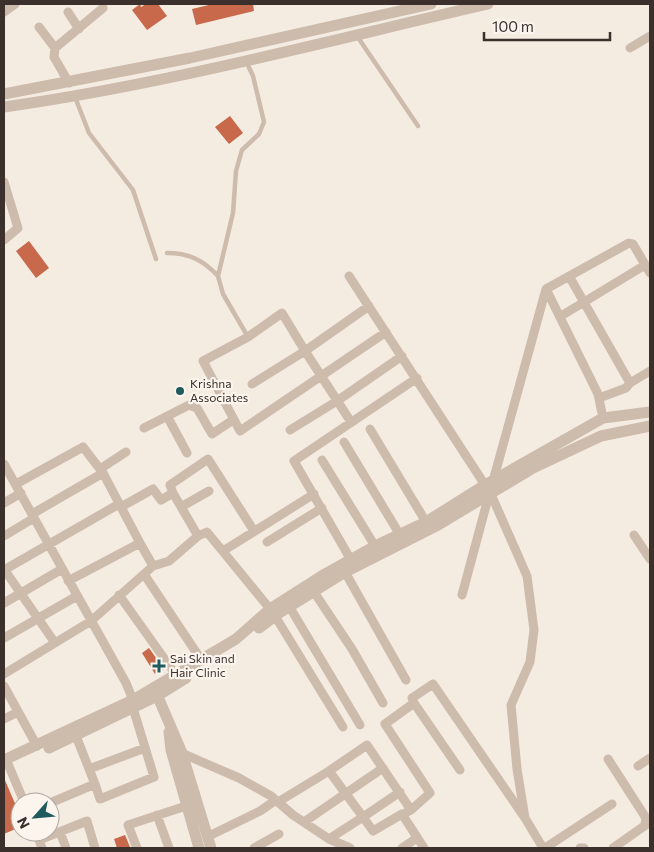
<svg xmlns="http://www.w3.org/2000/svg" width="654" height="852" font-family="Commissioner,sans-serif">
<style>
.building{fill:#c8694b}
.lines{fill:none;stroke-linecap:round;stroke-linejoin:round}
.service{stroke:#cdbbac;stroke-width:4.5}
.minor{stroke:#cdbbac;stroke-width:9}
.tertiary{stroke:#cdbbac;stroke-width:11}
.minor-bridge{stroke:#cdbbac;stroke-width:9}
.poi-dot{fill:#1f5a5e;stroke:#fbf5ee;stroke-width:2}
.labels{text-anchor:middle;stroke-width:4.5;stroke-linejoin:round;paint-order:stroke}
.poi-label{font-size:12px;fill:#3b302b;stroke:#fbf5ee;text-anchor:start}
</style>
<rect width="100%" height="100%" fill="#f4ebe1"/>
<path class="building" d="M140 4 141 7 146 4H158L167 16 147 30 132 10Z
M213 4H253L254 11 196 25 192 9Z
M230 116 243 133 229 144 215 127Z
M29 241 49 268 36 278 16 251Z
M149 648 164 669 155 674 142 653Z
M4 778 20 815V827L4 834Z
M125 835 130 847 117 848 114 839Z"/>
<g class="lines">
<path class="service" d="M357 36 418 126
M246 61 253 76 264 122 259 134 242 150 236 171 233 213 218 276 223 294 248 337
M75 97 89 133 133 190 156 259
M167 253C189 253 203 260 218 276"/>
<path class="minor" d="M4 12 15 4
M68 12 79 29
M39 27 55 48
M630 48 650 36
M69 83 54 57 55 48 103 8
M4 182 18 228 4 240
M349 276 485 485
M569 276 630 383 626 388 599 398
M546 289 629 243 633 244 650 273
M561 316 645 265
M630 383 650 371
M252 384 305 351 282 313 248 337 203 361 240 431 386 332
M167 416 187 453
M351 422 305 351 369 306
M144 428 189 405 197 408 212 434 233 420
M370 429 426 522
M290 430 337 401 402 356
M344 442 400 535
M322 460 375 546
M4 464 126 683 133 700
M100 469 126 452
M495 474 546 289 598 394 603 418
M16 484 83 447 103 473
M490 492 527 576 534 630 530 662 511 705 517 769 525 818
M173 493 170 485 208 459 254 531
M4 503 21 493
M121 507 153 489 161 500 173 493 198 536 207 532 270 609
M181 507 209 491
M32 514 103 473 140 543 68 581
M634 535 650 559
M4 536 34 518
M267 542 322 508
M140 543 153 566 144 574 202 661
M223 551 314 494
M351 560 294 461 417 378
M153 566 169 561 198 536
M4 569 55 643
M4 570 119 504
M345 572 406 680
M314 592 352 649 383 703
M119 595 176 675
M462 595 490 491
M4 603 62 569
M289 606 360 725
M275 616 343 727
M4 638 77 596
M4 674 91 621 144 574
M4 686 37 746
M414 703 412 698 433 684 525 818 543 848
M4 719 18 712
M179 752 239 778 271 796 293 815 329 839 350 848
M6 759 24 802
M608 759 646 818 645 825
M638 766 650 758
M89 769 145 748
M329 771 367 745 411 810 407 812
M95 784 100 799 154 777 133 708
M400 792 363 817 373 831 402 814 424 848
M278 802 329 771 363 817 329 839
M50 803 95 784 76 736
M411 810 430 793 385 724 414 703 460 770
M157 815 169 848
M304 822 383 768
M36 832 42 848
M60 832 66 848
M207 837 260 811 276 800
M39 840 87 821 95 848
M137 848 128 825 186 806
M254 848 279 834
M402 848 417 838
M545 848 612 804
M580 848H584
M613 848 650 822"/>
<path class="tertiary" d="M4 94 190 58 431 4
M4 107C167 84 327 41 488 4
M259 628 279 613 345 572 438 525 533 468 601 436 650 426
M155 690 182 753 211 848
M169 732 171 750 199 848
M49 748 157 696 186 678
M4 760 133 700 236 639 270 609 325 574 375 546 426 522 485 485 603 418 650 412"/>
<path class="minor-bridge" d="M492 486 495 474"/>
</g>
<g class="poi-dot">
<circle cx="180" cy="391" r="5"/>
<path d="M156.5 658.5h5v5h5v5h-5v5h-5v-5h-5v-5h5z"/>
</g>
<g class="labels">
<g class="poi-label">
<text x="190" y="388">Krishna<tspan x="190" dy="14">Associates</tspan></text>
<text x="170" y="663">Sai Skin and<tspan x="170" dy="14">Hair Clinic</tspan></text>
</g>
</g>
<rect width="654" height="852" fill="none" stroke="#3b302b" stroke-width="10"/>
<g transform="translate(35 817) rotate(243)"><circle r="24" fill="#fbf5ee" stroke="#aea6a0"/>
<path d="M0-4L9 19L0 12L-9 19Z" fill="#1f5a5e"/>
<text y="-8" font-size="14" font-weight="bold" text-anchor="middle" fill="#3b302b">N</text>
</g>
<path d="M484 32v8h126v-8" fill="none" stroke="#3b302b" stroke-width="2.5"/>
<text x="492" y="32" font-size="15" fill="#3b302b" stroke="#fbf5ee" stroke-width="4" paint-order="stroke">100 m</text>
</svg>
